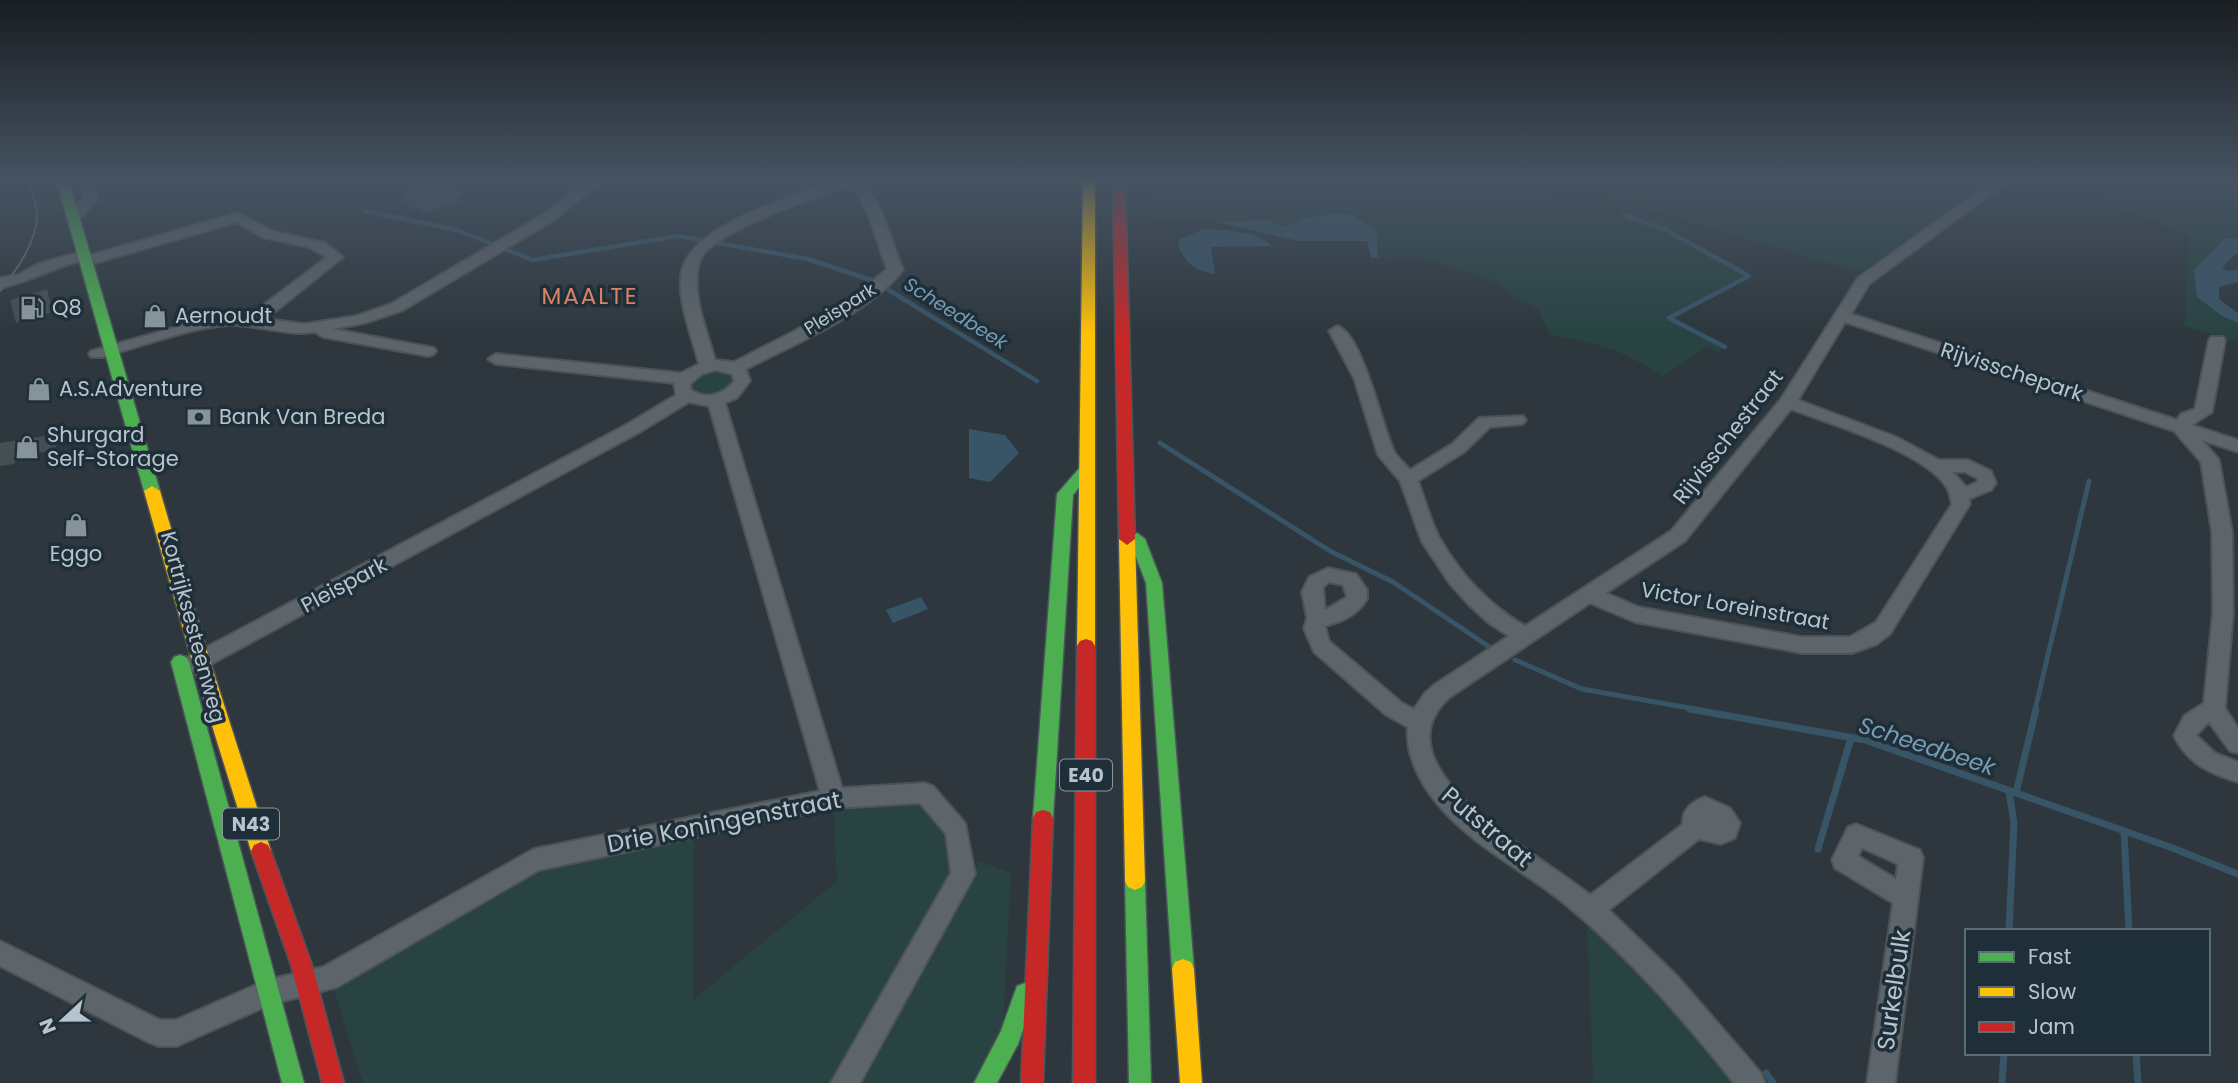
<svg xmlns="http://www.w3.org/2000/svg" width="2238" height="1083" font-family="Poppins,sans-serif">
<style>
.green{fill:#294342;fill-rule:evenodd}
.water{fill:#385567}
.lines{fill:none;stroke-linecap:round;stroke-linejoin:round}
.stream-far2{stroke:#385567;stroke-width:4.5}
.stream-far1{stroke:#385567;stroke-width:5}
.stream{stroke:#385567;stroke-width:7}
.building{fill:#454e53}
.street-casing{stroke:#4c5357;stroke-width:4}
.fast-casing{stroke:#4b545a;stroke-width:3}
.slow-casing{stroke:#4b545a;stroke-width:3}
.jam-casing{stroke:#4b545a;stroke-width:3}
.street{fill:#5e656a;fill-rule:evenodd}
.fast{fill:#4caf50;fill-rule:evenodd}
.slow{fill:#ffc107;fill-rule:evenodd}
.jam{fill:#c62828;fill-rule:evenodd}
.tram{stroke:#62696e;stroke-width:2}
.labels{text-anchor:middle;stroke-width:7;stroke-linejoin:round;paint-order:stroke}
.far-street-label{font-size:18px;fill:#b8c4cd;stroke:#1f2f39}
.far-water-label{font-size:19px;font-style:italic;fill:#779bb1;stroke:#1f2f39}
.shield{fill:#1f2f39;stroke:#8a97a1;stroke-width:2}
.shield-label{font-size:19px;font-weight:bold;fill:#b8c4cd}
.poi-label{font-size:21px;fill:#b8c4cd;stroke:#1f2f39;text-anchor:start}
.street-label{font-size:21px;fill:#b8c4cd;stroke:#1f2f39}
.neighbourhood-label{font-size:23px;letter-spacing:2px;fill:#da8266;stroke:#1f2f39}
.water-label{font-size:23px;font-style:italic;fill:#779bb1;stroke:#1f2f39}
.near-street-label{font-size:24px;fill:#b8c4cd;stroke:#1f2f39}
</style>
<rect width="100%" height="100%" fill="#2d373d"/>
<path class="green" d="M1144 182H1534L1687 226 1688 229 1667 231 1749 276 1670 318 1725 347 1719 352 1708 346 1663 376C1620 349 1600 344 1550 335L1537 308 1510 296 1500 283 1421 257 1378 258 1379 242 1310 217 1285 227 1267 220 1216 222 1147 217ZM1535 184 1626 211 1627 212 1622 217 1531 190Z
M1550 182H1987L1861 272Z
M2056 182H2238V239L2194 270 2222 316 2238 323V342L2184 326 2190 236Z
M715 369 733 373 736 380C726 394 709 400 694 392L691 388 692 380Z
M918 799 948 830 955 877 839 1083H363L332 984 531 866 694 834 693 1000 837 881 833 804Z
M979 861 1011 873 1000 1083H858Z
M1587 920 1684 1021 1734 1083H1593Z"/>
<path class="water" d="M1336 214 1353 215 1377 230 1378 258H1371L1367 241H1298L1216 222 1267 220 1285 227 1310 217Z
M1204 229C1225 230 1257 231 1272 246L1211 247 1215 274C1195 271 1187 264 1178 246L1180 239Z
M2225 238 2238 239V252L2222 267 2227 271 2238 270V282L2219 287V299L2238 313V323L2222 316 2197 297 2194 270Z
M969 429 1005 435 1019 453 990 482 969 478Z
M921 597 928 609 893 623 886 610Z"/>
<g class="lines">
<path class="stream-far2" d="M366 211 457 230 533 260 678 236 808 259 874 281 1037 381
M1624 215 1666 230 1749 276 1669 318 1725 347"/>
<path class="stream-far1" d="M1160 443 1330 551 1393 582 1491 648
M1515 660 1582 689 1700 710
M2035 710 2089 481"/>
<path class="stream" d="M1690 709 1865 740 2170 847 2238 874
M2009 791 2014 823 2009 931
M2016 793 2036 709
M2124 831 2129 931
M1818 849 1851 738
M2136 1053 2138 1083
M1766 1073 1773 1083
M2002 1083 2004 1053"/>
</g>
<path class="building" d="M425 182H454L463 195 456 197 460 202 423 213 420 208 412 210 402 195 409 193 406 188Z
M47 289 53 312 16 323 10 300Z
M64 433 53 451 21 455 14 464 0 466V443Z"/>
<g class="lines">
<g class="street-casing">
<path id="street" d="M81 182H95L98 198 78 221H68L66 218 84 197Z
M585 182H600L554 220 403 310 365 323 333 329 434 348 436 351 434 354 428 356 323 337 315 332C283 337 251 321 218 326 181 331 139 347 103 357H91L89 354 91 351 217 316H249L327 257 308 247 262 237 237 222 91 264 86 265 79 261C51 269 28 282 0 288V278L18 275 38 264 84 251 91 255 238 213 272 231 325 243 343 257 266 319 304 324 356 316 391 304 544 214Z
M830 182 866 185 881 211 903 270C867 315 796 343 746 369L750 381 737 398 725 403 842 788 925 783 933 786 965 823 975 874 860 1083H831L951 873 946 834 920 803 834 808 539 870 337 987 269 1005 177 1046H158L148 1042 0 966V941L160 1020H176L267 980 323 967 534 849 820 791 709 406 689 402 638 433 200 670 193 672 186 670 182 664 186 658 626 425 676 395 674 383 496 364 488 359 496 354 681 373 699 364C692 337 678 303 681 275 688 225 789 199 830 182ZM840 187 856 191 867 211 887 269 853 297 793 332 734 362 715 360C708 334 695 304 697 277 697 271 699 261 702 256 718 231 810 200 840 187ZM716 370 732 374 734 381C723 395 706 400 691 390L690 384 702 374Z
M1991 182H2007L1869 284 1851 314 2177 420 2181 414 2195 409 2209 340 2211 337H2223L2225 340 2212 412 2192 425 2238 440V452L2202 440 2219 460 2232 532 2233 612 2225 708 2238 728V753L2230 751 2209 722 2196 735 2215 753 2238 762V782C2210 774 2187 763 2174 736L2184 716 2204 703 2213 612 2212 532 2201 462 2174 431 1845 322 1798 400 1896 437 1939 460H1968L1991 471 1996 483 1991 490 1969 499 1970 504 1890 634 1877 644 1852 653H1802L1635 622 1590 603 1450 697C1370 768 1547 858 1590 895L1683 824C1681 810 1693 801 1705 797L1730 808 1740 823 1735 838 1721 844 1699 839 1609 910 1678 977 1761 1073 1765 1083H1734C1683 1019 1628 956 1565 904 1523 870 1469 844 1435 801 1419 781 1405 753 1408 727L1386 715 1314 652 1304 629 1307 618 1302 592 1309 577 1328 568 1356 574 1367 590V599C1358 615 1342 622 1325 626L1329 641 1402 703 1414 709 1424 694 1434 685 1509 636 1490 624 1469 605 1450 584 1422 542 1400 481 1378 455 1354 378 1329 331 1337 326C1363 333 1383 431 1395 453 1399 459 1405 464 1410 470L1452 444 1479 418 1523 416 1526 420 1523 424 1490 427 1464 452 1418 481C1425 499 1430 520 1439 537 1460 574 1489 605 1525 626L1671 531 1781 399 1858 278ZM1791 409C1830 424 1926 452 1947 488 1950 492 1950 499 1952 504L1876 622 1850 637H1802L1638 607 1606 593 1685 541ZM1953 472H1965L1977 478 1978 482 1966 487ZM1329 582 1343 585 1347 597 1325 610 1323 587Z
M1856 824 1920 850 1923 858 1895 1083H1867L1893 903 1835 868 1832 860 1848 827ZM1862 848 1898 864 1896 879 1858 856Z"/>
</g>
<g class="fast-casing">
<path id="fast" d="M57 182H69L160 491 157 495H147L144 491Z
M1088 462 1095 467 1073 495 1053 818 1050 824 1043 826 1036 824 1033 818 1057 494 1083 464Z
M1137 533 1145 539 1162 583 1194 969 1191 976 1183 979 1175 976 1172 969 1146 583 1129 539Z
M180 655 186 657 189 662 304 1083H282L171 662 174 657Z
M1135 872 1142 875 1145 881 1151 1083H1129L1125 881 1128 875Z
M1025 983 1033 986 1036 993 1018 1044 997 1083H974L1001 1031 1017 986Z"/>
</g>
<g class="slow-casing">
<path id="slow" d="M1083 182H1095V646L1092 651H1080L1077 646Z
M152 486 160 491 210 661 271 851 268 857 261 860 254 857 251 851 192 661 144 491Z
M1127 533 1135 539 1145 881 1142 887 1135 890 1128 887 1125 881 1119 539Z
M1183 959 1191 962 1194 969 1202 1083H1180L1172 969 1175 962Z"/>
</g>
<g class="jam-casing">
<path id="jam" d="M1113 182H1125L1135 539 1127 545 1119 539Z
M1086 639 1092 641 1095 646V1083H1073L1077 646 1080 641Z
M1043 810 1050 812 1053 818 1043 1083H1021L1033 818 1036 812Z
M261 842 268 845 271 851 312 965 344 1083H322L291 965 251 851 254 845Z"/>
</g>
<use href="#street" class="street"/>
<use href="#fast" class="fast"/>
<use href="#slow" class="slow"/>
<use href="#jam" class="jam"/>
<path class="tram" d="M0 291C16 271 37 242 37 215 37 204 32 193 29 182"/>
</g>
<linearGradient id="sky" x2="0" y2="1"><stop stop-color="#191e22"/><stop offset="0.54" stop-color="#465362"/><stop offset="1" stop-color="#465362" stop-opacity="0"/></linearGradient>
<rect width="2238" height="334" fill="url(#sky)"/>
<defs>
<g id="fuel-bare" transform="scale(1.89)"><path d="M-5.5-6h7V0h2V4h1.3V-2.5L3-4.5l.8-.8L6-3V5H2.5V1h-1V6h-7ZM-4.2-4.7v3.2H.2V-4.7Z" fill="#87939b" stroke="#1f2f39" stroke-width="2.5" paint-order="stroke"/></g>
<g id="shop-bare" transform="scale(1.89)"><path d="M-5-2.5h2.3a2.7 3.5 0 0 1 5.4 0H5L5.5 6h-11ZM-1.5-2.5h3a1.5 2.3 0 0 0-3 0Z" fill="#87939b" stroke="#1f2f39" stroke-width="2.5" paint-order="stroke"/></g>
<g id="bank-bare" transform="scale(1.89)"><path d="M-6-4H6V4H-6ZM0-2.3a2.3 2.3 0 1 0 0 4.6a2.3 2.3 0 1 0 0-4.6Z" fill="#87939b" stroke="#1f2f39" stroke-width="2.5" paint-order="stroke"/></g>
</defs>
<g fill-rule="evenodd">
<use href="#fuel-bare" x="32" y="308"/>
<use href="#shop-bare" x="155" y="316"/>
<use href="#shop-bare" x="39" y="389"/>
<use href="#bank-bare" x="199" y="417"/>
<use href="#shop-bare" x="27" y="447"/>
<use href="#shop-bare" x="76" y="525"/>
</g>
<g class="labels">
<g class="far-street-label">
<text transform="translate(840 309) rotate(-32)" y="6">Pleispark</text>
</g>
<g class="far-water-label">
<text transform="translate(956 313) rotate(32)" y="7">Scheedbeek</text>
</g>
<g class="shield">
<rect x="1060" y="759.5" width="52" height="31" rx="5"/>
<rect x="223" y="808.5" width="56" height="31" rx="5"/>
</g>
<g class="shield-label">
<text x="1086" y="782">E40</text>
<text x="251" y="831">N43</text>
</g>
<g class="poi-label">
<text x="52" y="315">Q8</text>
<text x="175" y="323">Aernoudt</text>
<text x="59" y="396">A.S.Adventure</text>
<text x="219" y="424">Bank Van Breda</text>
<text x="47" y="442">Shurgard<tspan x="47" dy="24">Self-Storage</tspan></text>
<text x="76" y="561" text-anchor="middle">Eggo</text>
</g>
<g class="street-label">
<text transform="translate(2012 372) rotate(18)" y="7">Rijvisschepark</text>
<text transform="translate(1728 437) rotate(-52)" y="7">Rijvisschestraat</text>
<text transform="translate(344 585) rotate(-28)" y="7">Pleispark</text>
<text transform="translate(1735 606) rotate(10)" y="7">Victor Loreinstraat</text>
<text transform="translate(193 627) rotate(75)" y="7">Kortrijksesteenweg</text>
</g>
<g class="neighbourhood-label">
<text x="590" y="304">MAALTE</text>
</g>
<g class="water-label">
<text transform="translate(1927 746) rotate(18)" y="8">Scheedbeek</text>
</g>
<g class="near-street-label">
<text transform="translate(724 822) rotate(-11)" y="8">Drie Koningenstraat</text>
<text transform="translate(1487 827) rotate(40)" y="8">Putstraat</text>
<text transform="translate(1894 990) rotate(-82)" y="8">Surkelbulk</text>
</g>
</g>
<rect x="1965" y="929" width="245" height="126" fill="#1f2f39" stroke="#5c6b74" stroke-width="2"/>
<rect x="1979" y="952" width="35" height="10" fill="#4caf50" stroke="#5c6b74" stroke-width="2"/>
<text x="2028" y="964" font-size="21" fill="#b8c4cd">Fast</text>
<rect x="1979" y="987" width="35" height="10" fill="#ffc107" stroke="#5c6b74" stroke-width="2"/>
<text x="2028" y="999" font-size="21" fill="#b8c4cd">Slow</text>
<rect x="1979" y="1022" width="35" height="10" fill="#c62828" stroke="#5c6b74" stroke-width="2"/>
<text x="2028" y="1034" font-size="21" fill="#b8c4cd">Jam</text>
<g transform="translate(63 1020) rotate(248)" stroke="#1f2f39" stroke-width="5" paint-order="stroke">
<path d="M0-5L12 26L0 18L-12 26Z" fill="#b8c4cd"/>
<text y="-10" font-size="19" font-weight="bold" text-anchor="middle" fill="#b8c4cd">N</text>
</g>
</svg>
